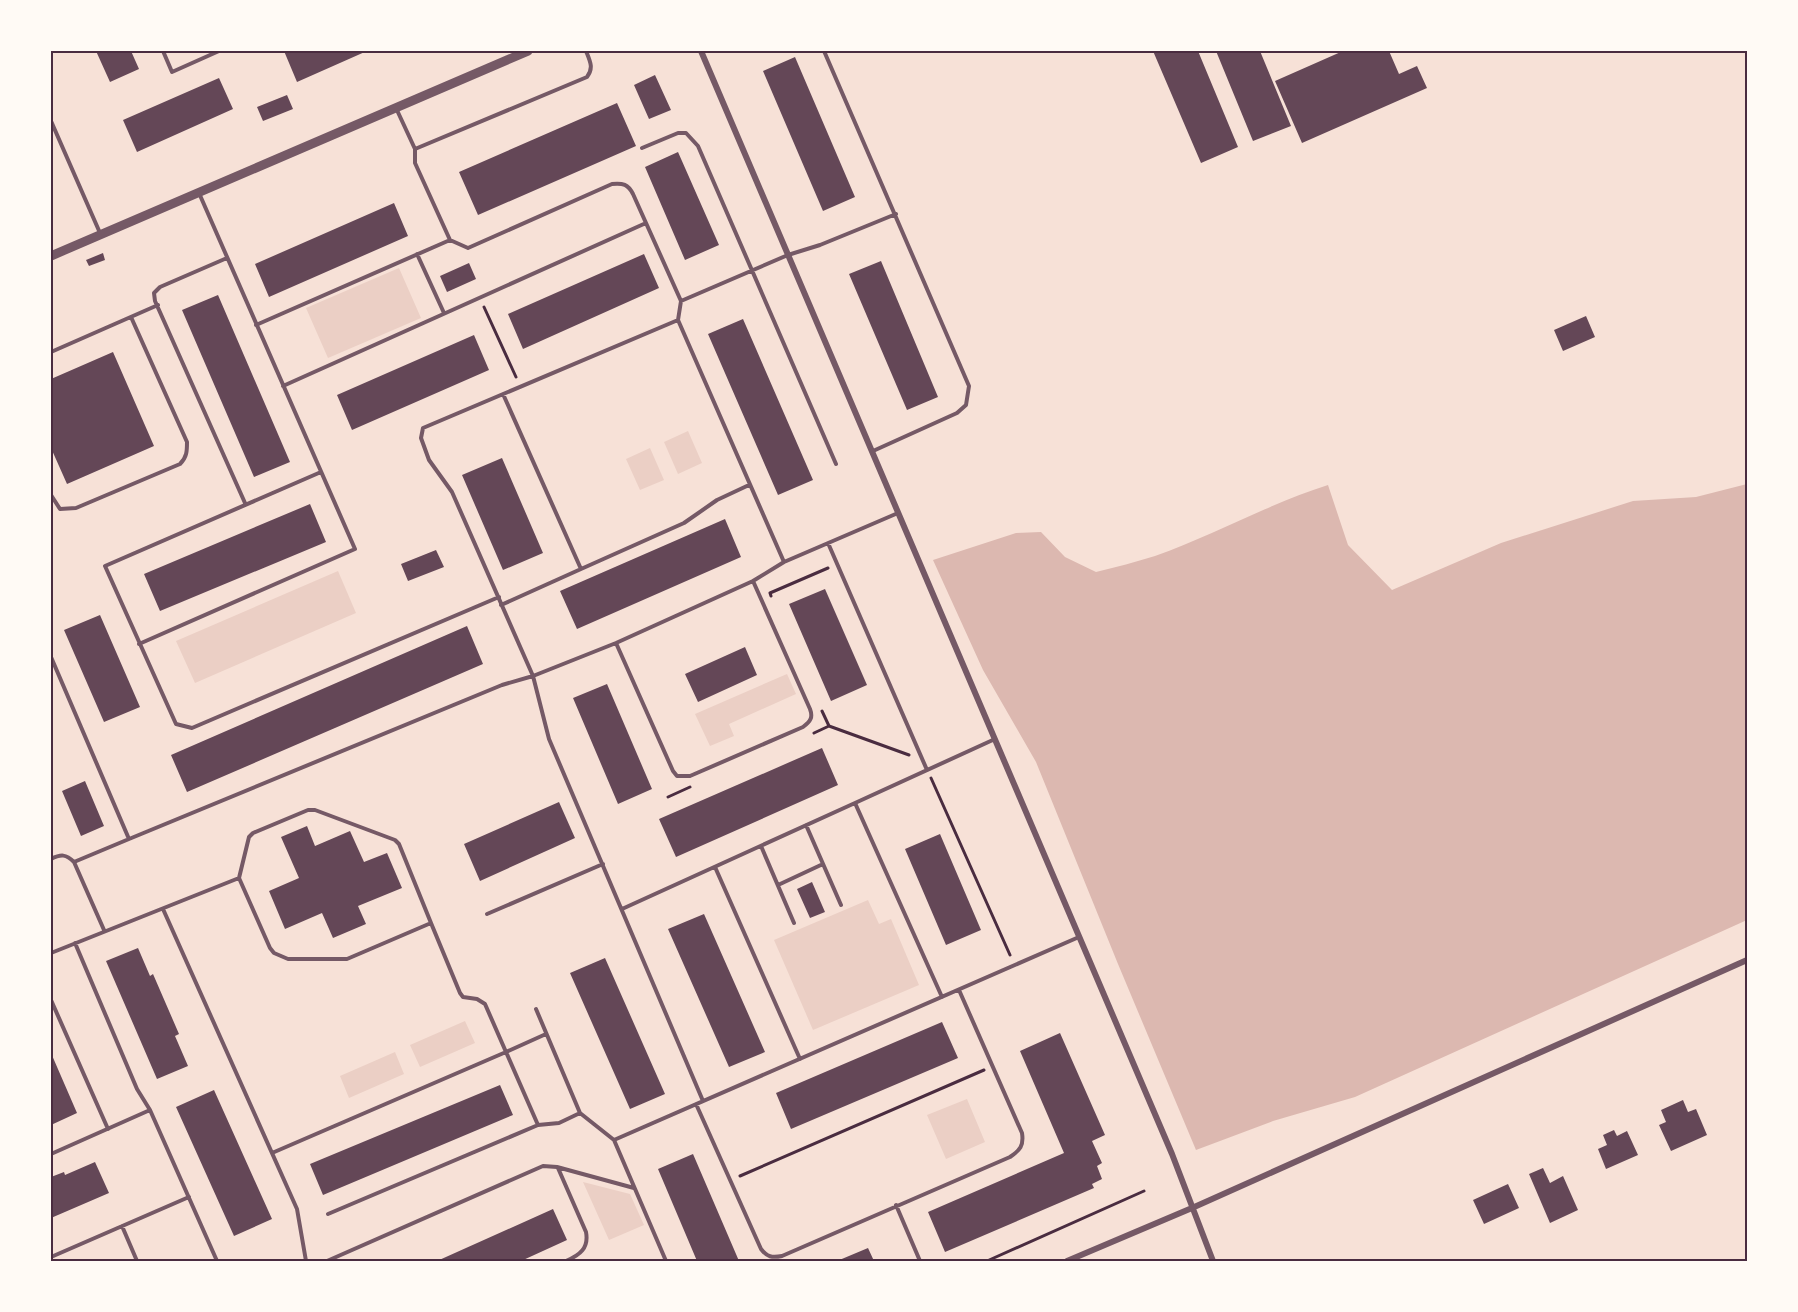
<svg xmlns="http://www.w3.org/2000/svg" width="1798" height="1312" font-family="'Exo 2',sans-serif">
<style>
.green{fill:#ebcfc5}
.water{fill:#dcb8b0}
.building{fill:#644757}
.lines{fill:none;stroke-linecap:round;stroke-linejoin:round}
.path{stroke:#4a2c40;stroke-width:3}
.service{stroke:#755966;stroke-width:4}
.minor{stroke:#755966;stroke-width:6}
.tertiary{stroke:#755966;stroke-width:9}
.neatline{fill:none;stroke:#4a2c40;stroke-width:2}
</style>
<rect width="100%" height="100%" fill="#f7e1d7"/>
<path class="green" d="M399 268 421 318 328 358 306 308Z
M688 431 702 463 678 474 664 442Z
M650 448 664 480 640 490 626 459Z
M338 571 356 613 195 683 176 641Z
M787 674 796 694 729 724 734 736 710 746 695 714Z
M868 900 879 924 891 919 919 985 813 1030 774 940Z
M465 1021 475 1043 420 1067 410 1045Z
M395 1052 404 1074 349 1098 340 1076Z
M967 1099 985 1142 946 1159 927 1115Z
M583 1182 630 1194 644 1225 609 1240Z"/>
<path class="water" d="M1747 484V920L1355 1097 1273 1121 1196 1150 1118 964 1036 762 983 670 933 560 1016 533 1041 532 1065 557 1096 572C1116 567 1136 562 1155 556 1214 535 1268 504 1328 485L1348 545 1392 590 1501 543 1633 501 1696 497Z"/>
<path class="building" d="M96 51H131L139 69 110 82Z
M284 51H367L297 82Z
M1153 51H1198L1238 147 1201 163Z
M1216 51H1260L1291 126 1253 141Z
M1343 51H1389L1399 74 1417 66 1427 88 1302 143 1275 81Z
M795 57 855 197 823 211 763 71Z
M655 75 671 110 649 119 634 85Z
M219 78 233 109 137 152 123 120Z
M287 95 293 109 263 121 257 107Z
M617 103 636 146 478 215 459 172Z
M678 152 719 245 685 260 645 167Z
M394 203 408 236 269 297 255 264Z
M103 253 105 260 89 266 86 260Z
M644 254 659 288 523 349 508 314Z
M881 261 938 397 907 410 849 274Z
M469 263 476 279 447 292 440 276Z
M218 295 290 462 254 477 182 310Z
M1586 316 1595 337 1563 351 1554 330Z
M743 319 813 480 778 495 708 334Z
M474 335 489 370 352 430 337 395Z
M113 352 154 446 67 484 51 448V379Z
M502 458 543 553 503 570 462 475Z
M310 504 326 542 160 611 144 574Z
M725 519 741 557 577 629 560 591Z
M436 550 444 567 408 581 401 564Z
M825 589 867 685 831 701 789 604Z
M100 615 140 707 104 722 64 630Z
M467 626 483 664 187 792 171 755Z
M745 647 757 675 698 702 685 674Z
M607 684 652 789 618 804 573 698Z
M822 748 838 785 676 857 659 819Z
M85 781 104 826 81 836 62 791Z
M559 802 575 838 480 881 464 844Z
M307 826 315 846 350 831 364 862 387 853 402 888 358 906 366 924 333 938 322 913 285 929 269 891 299 878 281 837Z
M940 834 981 930 946 945 905 849Z
M812 882 825 912 810 918 797 889Z
M704 914 765 1052 729 1067 668 929Z
M138 948 150 976 153 974 179 1034 175 1036 188 1066 157 1079 106 961Z
M605 958 665 1094 630 1109 570 973Z
M942 1022 958 1058 791 1129 776 1093Z
M1060 1033 1105 1135 1092 1141 1102 1163 1097 1166 1102 1179 1092 1184 1094 1188 945 1252 928 1212 1064 1153 1020 1051Z
M51 1053 77 1113 51 1125Z
M500 1085 513 1115 323 1195 310 1164Z
M214 1090 272 1219 234 1236 176 1107Z
M1683 1100 1688 1112 1696 1109 1707 1135 1671 1151 1659 1125 1666 1122 1661 1110Z
M1614 1130 1617 1136 1627 1131 1638 1155 1606 1169 1598 1149 1607 1145 1603 1135Z
M693 1154 739 1261H697L658 1169Z
M95 1162 109 1193 51 1218V1177L64 1172 65 1175Z
M1543 1168 1550 1183 1563 1176 1578 1210 1550 1223 1529 1174Z
M1508 1184 1519 1208 1484 1224 1473 1200Z
M553 1209 567 1240 521 1261H437Z
M868 1248 874 1261H837Z"/>
<g class="lines">
<path class="path" d="M484 307 516 377
M771 596 770 593 828 568
M822 711 829 726
M814 733 829 726 909 755
M931 778 1010 955
M668 797 690 787
M740 1176 984 1070
M987 1261 1144 1191"/>
<path class="service" d="M163 51 172 72 219 51
M824 51 969 386 966 405 957 413 873 451
M396 108 415 149V163L450 240 468 248 612 184C623 183 628 184 633 194L681 301
M51 121 100 233
M642 148 678 133H686L698 146 836 464
M415 149 587 77C594 68 590 61 586 51
M417 254 444 313
M227 258 160 287 154 293 155 301 245 503
M678 320 784 562
M256 325 450 240
M51 352 158 305
M283 386 646 223
M503 394 581 569 684 523 717 500 749 485
M321 472 105 566 176 724 192 728 499 597
M51 495 60 509 76 508 180 464C187 457 187 451 187 442L131 317
M828 543 927 770
M501 605 581 569
M616 643 673 771 677 776H690L803 727C811 721 813 717 810 709L753 581
M139 644 355 549 199 193
M51 657 129 839 74 862
M855 803 995 739
M806 825 841 905
M129 839 502 685 533 676 616 643 753 581 784 562 898 513
M761 846 794 923
M51 859C61 854 66 854 74 862L104 930
M715 867 800 1059
M239 878 249 837 253 833 308 810H315L395 840 399 844 431 923
M778 885 823 864
M163 909 297 1209 306 1261
M622 909 855 803 942 997
M487 914 603 864
M75 943 137 1089 150 1110 217 1261
M51 953 239 878 270 948 274 953 288 959H347L431 923 460 993 463 997 477 999 485 1004 506 1052 546 1034
M51 1000 108 1129
M536 1009 580 1113
M703 1101 549 739 533 676 452 492 429 460 421 438 423 428 678 320 681 301 788 255 820 245 896 214
M696 1104 761 1249C767 1257 772 1258 782 1256L1010 1157C1020 1150 1024 1146 1022 1133L959 990
M614 1140 1079 937
M272 1153 506 1052 538 1125
M51 1154 150 1110
M558 1168 586 1232C589 1248 580 1255 566 1261
M896 1205 920 1261
M328 1214 538 1125 559 1123 580 1113 614 1140 666 1261
M122 1226 137 1261
M51 1257 189 1197
M327 1261 543 1166 557 1167 634 1188"/>
<path class="minor" d="M701 51 1172 1154 1213 1261
M1067 1261 1192 1208 1747 960"/>
<path class="tertiary" d="M51 256 528 51"/>
</g>
<rect width="1798" height="1312" fill="none" stroke="#fffaf5" stroke-width="105"/>
<rect x="52" y="52" width="1694" height="1208" class="neatline"/>
</svg>
